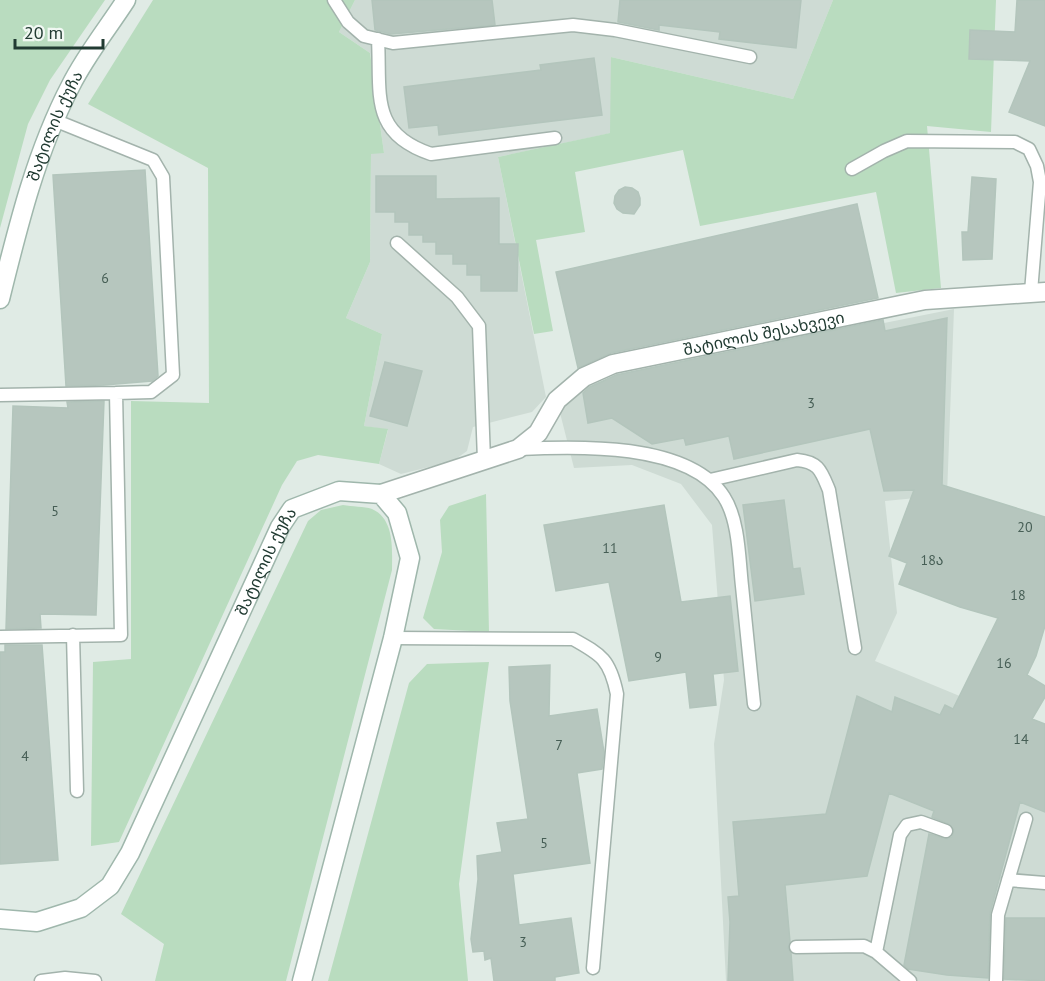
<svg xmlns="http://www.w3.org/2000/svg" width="1045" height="981" font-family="'PT Sans','Noto Sans Georgian',sans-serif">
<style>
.built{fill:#cedbd4}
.green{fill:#b9dcbf}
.building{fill:#b6c6be;stroke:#b3c5bc;stroke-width:1.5}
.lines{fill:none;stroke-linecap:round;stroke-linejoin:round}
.lane-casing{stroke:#a3b3ac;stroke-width:15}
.street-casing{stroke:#a3b3ac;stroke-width:21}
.secondary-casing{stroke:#9fb7ac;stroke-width:21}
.lane{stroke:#fff;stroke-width:12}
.street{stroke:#fff;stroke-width:18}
.secondary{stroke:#fff;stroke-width:18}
.labels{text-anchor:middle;stroke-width:4.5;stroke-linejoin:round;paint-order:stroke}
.number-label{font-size:14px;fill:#465e55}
.street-label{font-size:16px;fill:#213b32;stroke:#f1f8f3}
</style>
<rect width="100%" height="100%" fill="#e0ebe5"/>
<path class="built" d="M355 0H833L793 99 611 57V133L498 157 546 397 532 412 473 427 467 451 453 461 401 474 379 464 388 430 364 426 382 334 346 318 370 262 371 153H384L370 53 339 32Z
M954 309 947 495 885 501 897 613 875 661 1008 716 1045 771V981H726L714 744 724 680 712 525 681 484 632 465 574 468 559 409 577 389 615 377Z"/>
<path class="green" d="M0 0H105L50 80 28 124 0 228Z
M153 0H355L339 32 370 53 384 153 371 154 370 262 346 318 382 334 364 426 388 429 379 464 318 455 297 461 282 485 119 842 91 846 93 662 131 659V401L209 403 208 168 88 104Z
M833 0H996L991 132 927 126 941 288 896 293 876 192 700 226 683 150 575 172 585 232 536 240 553 331 534 334 498 157 610 133 611 57 793 99Z
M486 494 489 632 434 629 423 618 442 552 440 520 449 506Z
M343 505C352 507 364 506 372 509 395 519 392 550 392 570L286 981H155L164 944 121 914 308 521 321 510Z
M489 662 459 884 468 981H328L409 683 427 664Z"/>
<path class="building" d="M372 0H492L495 25 391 34 375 30Z
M620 0H801L796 48 719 39 720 32 659 25V30L618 22Z
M1017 0H1045V126L1009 112 1030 61 969 59 970 30 1015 32Z
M594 58 602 115 439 135 438 125 409 128 404 87 541 70 540 65Z
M145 170 158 376 152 381 104 385 66 386 53 175Z
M376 176H436V199L499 198V244H518L517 291H481V275H467V264H453V254H436V242H423V235H409V222H395V212H376Z
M972 177 996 179 992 259 963 260 962 232H968Z
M625 187 632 188 638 192 640 198V205L634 214 623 213 617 209 614 203 615 196 619 190Z
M857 204 878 298 611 353 578 368 556 272Z
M947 318 942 485 1045 517V626L1036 656 1027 675 1045 686V697L1032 719 1045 724V812L1020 802 990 913 988 978 947 975 908 969 904 965 929 834 947 839 952 837 954 830 949 824 932 817 934 811 889 793 867 876 785 885 790 942 788 948 791 953 793 981H728L730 922 728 897 739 896 733 822 826 814 857 696 892 712 895 697 940 715 945 705 953 709 998 618 960 607 899 584 907 563 889 556 914 490 884 491 870 429 734 459 729 436 686 445 684 438 652 444 612 418 588 423 583 393 590 387 616 375 883 320 885 331Z
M385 362 422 371 407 426 370 416Z
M104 401 96 615 40 614 41 628 6 629 13 406 68 408 67 402Z
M784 500 793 569 800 568 804 594 755 601 743 505Z
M664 505 681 602 730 596 738 671 713 674 716 705 690 708 686 672 629 681 609 582 556 591 544 525Z
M5 645H42L58 860 0 864V652H5Z
M550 665 549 716 597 709 604 752 602 769 577 773 590 863 513 874 519 925 571 918 579 973 555 977V981H494L491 958 485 960 484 951 473 952 471 939 478 879 477 856 502 852 497 823 528 819 510 701 509 667Z
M1006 918H1045V981L1004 979Z"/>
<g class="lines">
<g class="lane-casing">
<path id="lane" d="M334 0 348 22 364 36 393 43 573 25 615 30 750 57
M378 39C381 94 369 133 431 154L555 138
M54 120 153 160 163 177 173 375 151 392 116 393
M852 169 884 151 907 141 1015 142 1029 149 1037 166 1040 182 1031 292
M397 243 457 297 479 326 484 460
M0 395 116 393 121 635 0 637
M519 449C576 446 689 442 724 497 739 520 739 559 742 586 746 625 750 665 754 704
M710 480 797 460C819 462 821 471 829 490L855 648
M73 635 77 791
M393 638 573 639C602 655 610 660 617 694L593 968
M1008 880 1045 883
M796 947 864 946 876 952 910 981
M876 952 900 835 907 825 921 822 946 831
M41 981 65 978 95 981
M996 981 998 915 1026 819"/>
</g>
<g class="street-casing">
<g id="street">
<path id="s1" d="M381 494 518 449 538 433 557 400 584 377 613 364 925 300 1045 292"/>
</g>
</g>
<g class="secondary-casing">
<g id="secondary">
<path id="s2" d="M0 299C18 226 36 152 71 85 86 55 108 28 126 0"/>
<path id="s3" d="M0 919 37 922 81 908 110 886 130 853 280 527 292 509 339 491 381 494 397 513 410 558 393 638 302 981"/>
</g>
</g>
<use href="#lane" class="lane"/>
<use href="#street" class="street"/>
<use href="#secondary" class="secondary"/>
</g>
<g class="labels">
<g class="number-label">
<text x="105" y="283">6</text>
<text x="811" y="408">3</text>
<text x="55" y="516">5</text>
<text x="1025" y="532">20</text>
<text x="610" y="553">11</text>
<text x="932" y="565">18ა</text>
<text x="1018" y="600">18</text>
<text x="658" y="662">9</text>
<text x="1004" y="668">16</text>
<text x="1021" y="744">14</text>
<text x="559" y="750">7</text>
<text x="25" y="761">4</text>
<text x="544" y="848">5</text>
<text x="523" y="947">3</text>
</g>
<g class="street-label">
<text dy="6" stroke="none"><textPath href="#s2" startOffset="182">შატილის ქუჩა</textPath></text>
<text dy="6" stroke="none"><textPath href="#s1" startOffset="429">შატილის შესახვევი</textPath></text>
<text dy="6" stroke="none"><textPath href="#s3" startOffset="480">შატილის ქუჩა</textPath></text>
</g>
</g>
<path d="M15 39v9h88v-9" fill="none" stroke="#213b32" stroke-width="3"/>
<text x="24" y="39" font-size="18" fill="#213b32" stroke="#f1f8f3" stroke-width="4.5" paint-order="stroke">20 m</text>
</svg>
